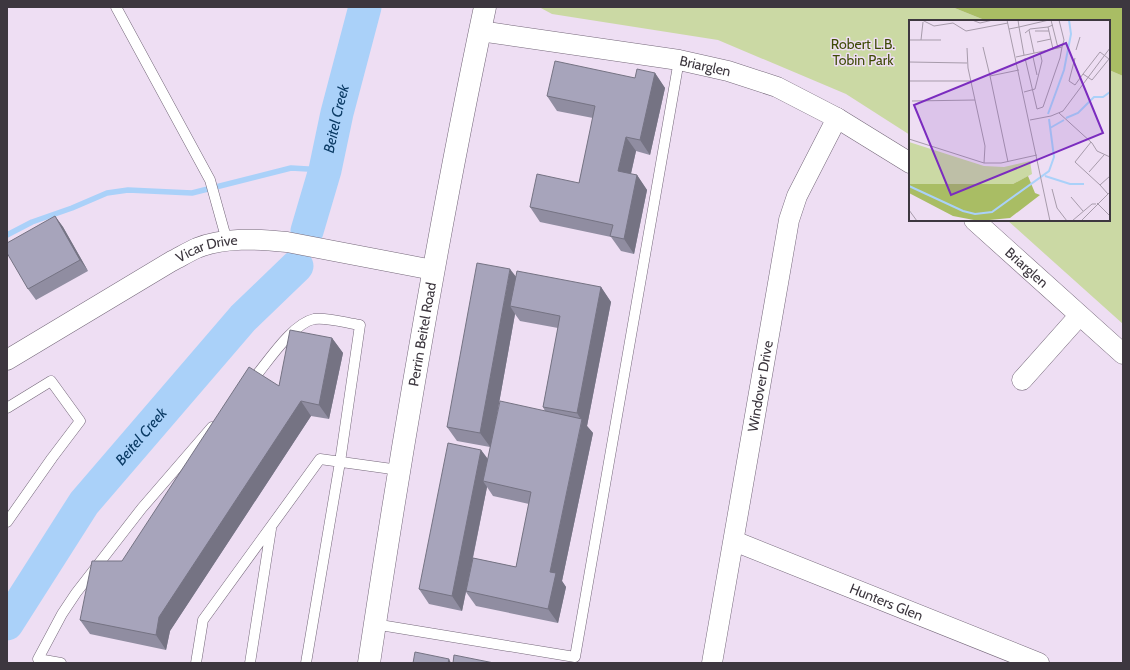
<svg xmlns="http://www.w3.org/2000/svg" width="1130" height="670" font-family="Cabin,sans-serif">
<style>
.green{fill:#cbd9a4}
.forest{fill:#a9bd64}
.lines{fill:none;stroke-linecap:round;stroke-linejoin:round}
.stream{stroke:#aad1f9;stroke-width:5.5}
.river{stroke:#aad1f9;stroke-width:33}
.lane-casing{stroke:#75687a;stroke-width:11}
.street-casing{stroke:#75687a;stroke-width:21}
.primary-casing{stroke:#75687a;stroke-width:23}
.lane{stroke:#fff;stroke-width:10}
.street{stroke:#fff;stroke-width:20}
.primary{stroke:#fff;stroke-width:22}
.wall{fill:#908da1;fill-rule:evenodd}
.shaded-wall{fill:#757383}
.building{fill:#a7a4bb;stroke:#757383}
.labels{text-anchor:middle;stroke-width:3;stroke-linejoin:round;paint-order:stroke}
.park-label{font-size:14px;fill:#3f4b06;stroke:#eedef3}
.street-label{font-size:14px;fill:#3d373f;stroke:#eedef3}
.water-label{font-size:15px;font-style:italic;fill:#0b3b65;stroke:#eedef3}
.inset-river{fill:none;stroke:#aad1f9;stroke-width:2}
.inset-road{fill:none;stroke:#a79bab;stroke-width:1}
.view{fill:#7b2cbf;fill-opacity:0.15;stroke:#7b2cbf;stroke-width:2}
.inset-edge{fill:none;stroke:#3d373f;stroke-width:2}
</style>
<rect width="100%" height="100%" fill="#eedef3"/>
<path class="green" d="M539 7H952L987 21H910V135L846 94 718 40 552 14Z
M1109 70 1123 76V324L1007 220H1109Z"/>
<path class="forest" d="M952 7H1123V76L1109 70V21H987Z"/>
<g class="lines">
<path class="stream" d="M7 235 32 222 72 208 107 193 128 190 192 193 291 168 325 170"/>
<g class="river">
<path id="s1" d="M307 231 325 170 337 113 365 7"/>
<path id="s2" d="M7 624 84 503 243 318 297 266"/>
</g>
<g class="lane-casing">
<path id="lane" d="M116 7 210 180 227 241
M250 383C266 365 291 324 314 319 328 317 346 323 360 325L340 462 306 663
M7 408 51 381 80 421 52 458 7 522
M374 624 575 657 679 60
M61 663 38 659 62 614 76 593 142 508 212 427
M196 663 203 620 320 459 399 470
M250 663 271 529"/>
</g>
<g class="street-casing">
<g id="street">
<path id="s3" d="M480 31 679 60 728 71 777 87 837 118 910 163"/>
<path id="s4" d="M974 220 1123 354"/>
<path id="s5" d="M7 360 172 261C180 257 188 252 197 248 224 237 258 239 287 242L433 270"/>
<path d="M1022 380 1079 316"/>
<path id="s6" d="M734 541 1039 663"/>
<path id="s7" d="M712 663 789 220 797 196 837 118"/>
</g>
</g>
<g class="primary-casing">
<g id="primary">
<path id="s8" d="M369 663C402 444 439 224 485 7"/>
</g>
</g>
<use href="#lane" class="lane"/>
<use href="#street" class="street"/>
<use href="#primary" class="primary"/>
</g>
<path class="wall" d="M655 73 665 88 650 155 636 151 631 174 637 175 647 190 634 254 621 251 611 237 540 222 530 207 579 183 593 118 557 111 547 96 635 78Z
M55 216 63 227 88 271 36 300 28 289Z
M516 276 601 287 611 302 587 426 593 433 562 581 566 587 558 623 476 606 466 592 462 611 429 604 419 589 481 450 488 459 490 447 457 441 447 427ZM515 314 520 321 558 328 543 407 545 411 494 431ZM487 487 493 496 529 504 516 567 473 558Z
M332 338 343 353 329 419 311 416 170 631 166 650 90 634 80 620 122 561Z"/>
<path class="shaded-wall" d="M655 73 665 88 650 155 640 140Z
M626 137 636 151 628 186 618 171Z
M637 175 647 190 634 254 624 239Z
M55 216 63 227 88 271 80 260Z
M510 269 521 283 510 306 515 314 491 448 480 433Z
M601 287 611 302 587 426 593 433 562 581 566 587 558 623 548 609 550 572 582 421 577 413Z
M332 338 343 353 329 419 319 405Z
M301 401 311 416 170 631 166 650 156 635 159 617Z
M481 450 492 465 483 481 487 487 462 611 452 596Z
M449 659 451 663H448Z"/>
<path class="building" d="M555 61 635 78 637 69 655 73 640 140 626 137 618 171 637 175 624 239 610 236 613 225 530 207 537 174 579 183 595 106 547 96Z
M55 216 80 260 28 289 7 253V243Z
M477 263 510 269 480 433 447 427Z
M517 271 601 287 577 413 543 407 560 316 510 306Z
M290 330 332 338 319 405 301 401 159 617 156 635 80 620 92 561H122L249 367 279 386Z
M500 401 582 419 550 572 556 573 548 609 466 591 473 558 516 567 531 492 483 481Z
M448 443 481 450 452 596 419 589Z
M415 652 449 659 448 663H413Z
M454 655 494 663H453Z"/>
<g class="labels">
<g class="park-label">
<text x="863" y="49">Robert L.B.<tspan x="863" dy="16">Tobin Park</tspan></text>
</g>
<g class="street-label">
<text dy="5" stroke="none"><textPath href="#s3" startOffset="228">Briarglen</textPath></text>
<text dy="5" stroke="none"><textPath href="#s5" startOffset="230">Vicar Drive</textPath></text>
<text dy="5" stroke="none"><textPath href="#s4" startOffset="71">Briarglen</textPath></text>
<text dy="5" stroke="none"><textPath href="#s8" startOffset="333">Perrin Beitel Road</textPath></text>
<text dy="5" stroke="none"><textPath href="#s7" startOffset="281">Windover Drive</textPath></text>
<text dy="5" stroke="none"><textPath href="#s6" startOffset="164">Hunters Glen</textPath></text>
</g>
<g class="water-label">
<text dy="5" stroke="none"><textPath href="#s1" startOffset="116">Beitel Creek</textPath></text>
<text dy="5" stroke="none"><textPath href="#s2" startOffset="231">Beitel Creek</textPath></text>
</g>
</g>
<g transform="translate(909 20)">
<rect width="201" height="201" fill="#eedef3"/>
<path d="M0 122 75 146 95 147 121 141 123 154 104 164H0Z" fill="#cbd9a4"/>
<path d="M119 156 126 173 131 175 101 198 70 201 44 196 0 173V164H104Z" fill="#a9bd64"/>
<path class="inset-river" d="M139 94 155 50 162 14 160 0M157 98 169 93 185 77H194L201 72M141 108 155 100M136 156 161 164H175M0 166 54 191 66 194 83 192 140 151 145 137 140 99"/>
<path class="inset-road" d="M13 0 25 6 44 3 57 11 99 3M63 0 71 3 84 0M98 0 141 201M150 0 155 20 153 27M144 5 139 7 144 29M100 9 110 7 109 0M120 10 125 33M126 11H140M116 13 121 9 139 7M0 20H12L14 2M12 20H32M128 22 142 19M74 27 81 56M58 28 59 48 76 126 75 143M167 30 171 17M115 35 110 7 140 0M107 37 149 28 142 0M124 37 128 55M116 38 128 89 134 87 151 38 153 27 149 28M166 38 160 61 166 65 174 54 191 32 200 39 183 60 174 54M0 42 58 43M0 61H62M115 72 126 69 133 41 131 32M3 81 66 80M150 93 183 123 188 131 201 137M121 100 142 96 154 91 201 28M0 119 75 143H92L128 135M182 122 166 142 191 165 201 156M99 142 81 56 110 50M180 152 195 135M191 165 199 174M143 169 148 188 158 201M162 177 174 191M188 183 201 196M0 190 8 201M163 201 183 184H187M172 201 201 172"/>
<path class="view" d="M157 23 194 113 42 175 5 85Z"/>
<rect width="201" height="201" class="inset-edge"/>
</g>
<rect width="1130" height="670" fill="none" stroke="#3d373f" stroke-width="16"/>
</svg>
